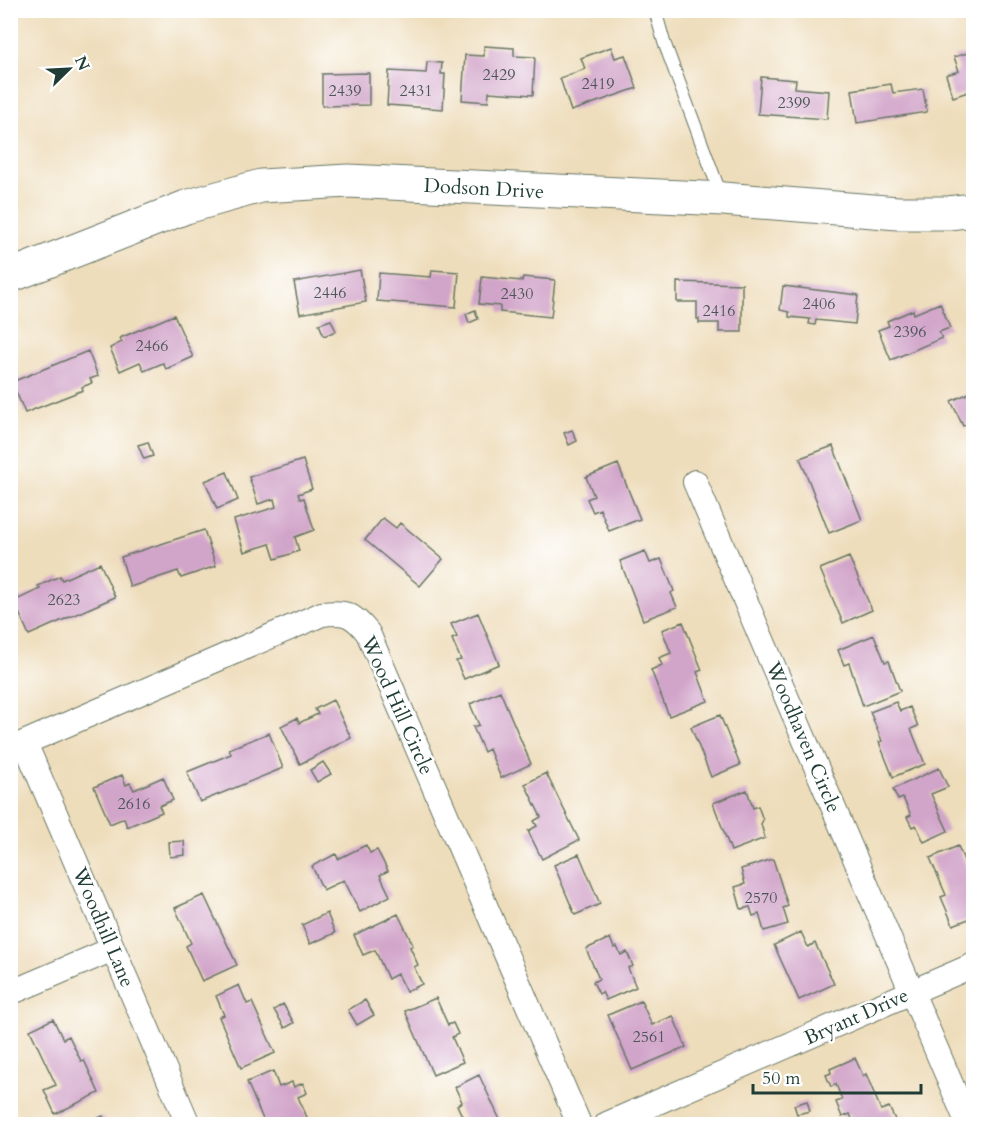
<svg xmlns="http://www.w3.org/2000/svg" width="984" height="1135" font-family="Cardo,serif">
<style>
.building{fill:#d1a4c9}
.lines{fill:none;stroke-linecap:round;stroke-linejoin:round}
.lane-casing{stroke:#677563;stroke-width:14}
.street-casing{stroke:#677563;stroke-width:26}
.secondary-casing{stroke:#677563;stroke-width:35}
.lane{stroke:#fff;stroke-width:12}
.street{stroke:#fff;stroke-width:24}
.secondary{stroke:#fff;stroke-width:33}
.labels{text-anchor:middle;stroke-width:5;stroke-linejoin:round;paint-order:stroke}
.number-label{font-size:16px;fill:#4c5759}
.street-label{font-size:20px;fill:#1f3d34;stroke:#fff}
</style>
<rect width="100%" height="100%" fill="#fff"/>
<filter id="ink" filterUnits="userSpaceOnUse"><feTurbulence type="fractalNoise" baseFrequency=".0167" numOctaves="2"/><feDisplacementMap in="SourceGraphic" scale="12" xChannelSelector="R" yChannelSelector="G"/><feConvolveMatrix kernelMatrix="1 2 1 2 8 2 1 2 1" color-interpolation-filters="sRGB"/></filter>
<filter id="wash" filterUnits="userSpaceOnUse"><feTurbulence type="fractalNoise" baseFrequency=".008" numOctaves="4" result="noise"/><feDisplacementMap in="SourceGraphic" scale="24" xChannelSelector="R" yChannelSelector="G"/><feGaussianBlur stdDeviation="1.35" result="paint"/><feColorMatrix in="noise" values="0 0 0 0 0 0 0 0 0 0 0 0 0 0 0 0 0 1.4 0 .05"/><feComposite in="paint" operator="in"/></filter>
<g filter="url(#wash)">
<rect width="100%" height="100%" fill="#edb"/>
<g id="blocks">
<path class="building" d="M484 46 514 48V56L535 57 533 95 489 92 488 102 462 100 465 55 484 56Z
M611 47 615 58 625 55 637 88 571 111 560 78 585 69 581 58Z
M974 51V90L953 97 946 75 959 71 954 57Z
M427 62 442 63 441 74H445L443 109 387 105 389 71 426 73Z
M369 73V105L322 106V74Z
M761 77 796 80 795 88 829 91 827 119 758 114Z
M891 84 893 93 923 89 927 112 857 123 852 90Z
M360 270 366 302 300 314 294 282Z
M432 270 459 272 456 307 377 301 379 273 431 277Z
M482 277 522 281 523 277 555 280 551 317 500 312V306L479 304Z
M677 282 742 284V332H719V323H699V319H697V302H677Z
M783 286 858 295 855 324 816 320 815 325 809 324 810 319 789 317V312L780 310Z
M940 303 950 328 939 332 942 338 891 360 878 330 889 326 887 321 913 310 914 314Z
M475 310 478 319 469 323 466 314Z
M174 315 193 357 166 369 163 363 144 371 140 362 120 371 110 348 122 342 120 338Z
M331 320 336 331 324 336 319 324Z
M88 351 98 376 90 379 92 383 82 387 83 390 25 413 12 382Z
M974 391V421L963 426 951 401Z
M572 430 577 441 569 445 564 433Z
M148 442 153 456 144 459 138 445Z
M833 446 862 520 829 533 800 458Z
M303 460 312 489 298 494 300 499 304 498 314 530 295 537 299 551 275 559 270 544 244 552 234 520 276 507 274 499 258 504 249 477Z
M618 464 640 519 609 531 600 509 593 512 587 499 594 496 586 477Z
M227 472 238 500 217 509 205 481Z
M383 518 396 528 400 523 443 559 420 586 365 540Z
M204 530 216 566 181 578 178 571 130 587 121 557Z
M645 551 650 563 661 559 674 591 671 593 677 607 643 620 620 561Z
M849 557 872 610 843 623 820 569Z
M100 563 115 597 29 635 14 601 40 589 38 586 60 576 62 580Z
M478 613 499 664 464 679 456 661 461 660 452 639 457 637 451 624Z
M683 622 702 670 697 672 708 701 669 716 651 670 662 665 659 658 671 653 662 630Z
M874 635 885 662 889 661 900 691 863 706 849 663 844 665 838 650Z
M500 691 531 764 501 778 489 749 484 752 473 727 479 725 470 704Z
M333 700 351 738 300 764 281 726 297 718 299 723 318 714 315 709Z
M896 702 900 711 910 707 918 726 911 729 925 764 893 777 879 742 882 741 870 712Z
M720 715 740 765 711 777 691 727Z
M269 733 283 768 200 802 187 772 231 754 229 749Z
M323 762 331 774 317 782 310 770Z
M939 768 948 787 931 794 948 831 924 842 916 825 912 827 907 817 911 815 903 798 898 800 893 789Z
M546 773 579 840 542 859 528 831 537 826 534 821 541 817 525 784Z
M122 775 126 785 130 783 134 790 163 777 173 800 159 806 162 812 127 827 124 818 110 824 94 787Z
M747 790 753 808 758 806 763 820 761 824 765 838 731 851 713 803Z
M184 841 185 855 170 857 169 842Z
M366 845 370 853 377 850 388 871 380 875 390 896 360 912 344 880 323 890 312 866 336 854 338 859Z
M958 846 974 884V917L953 925 941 897 946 895 930 858Z
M579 854 600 904 575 915 554 865Z
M773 859 788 906 783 908 788 924 764 931 759 914 753 916 750 907 741 909 735 887 745 884 741 869Z
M204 895 237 965 202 981 186 946 191 943 175 908Z
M327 913 335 933 310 944 302 925Z
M398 914 413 945 410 947 418 965 414 967 422 984 406 992 397 974 388 979 375 950 363 955 354 935Z
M801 932 808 947 815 943 834 984 799 1000 774 945Z
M610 938 614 948 617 947 621 955 627 952 633 966 628 968 636 987 606 1000 602 992 599 994 593 982 599 979 586 949Z
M239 985 247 1004 252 1002 275 1053 241 1068 219 1017 224 1015 216 996Z
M436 998 448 1025 453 1023 458 1034 452 1037 463 1062 433 1075 405 1011Z
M365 1000 374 1015 357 1025 348 1010Z
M641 1001 652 1025 673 1016 686 1047 632 1070 608 1015Z
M283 1004 294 1023 285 1028 274 1010Z
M53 1019 63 1039 69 1036 81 1061 84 1060 99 1093 55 1114 44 1090 56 1085 30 1030Z
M855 1058 863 1076 866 1074 881 1110 889 1107 897 1124H854L850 1114 842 1117 836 1102 842 1100 836 1084 831 1087 826 1075 831 1073 830 1069Z
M273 1071 279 1087 292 1082 294 1087 303 1083 307 1093 298 1097 310 1124H265L247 1082Z
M479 1075 502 1124H466L457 1105 462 1102 455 1087Z
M807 1101 810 1111 797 1114 794 1105Z
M103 1116 107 1124H83Z"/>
</g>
</g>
<g filter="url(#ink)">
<use href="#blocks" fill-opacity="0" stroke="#677563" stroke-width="1.5"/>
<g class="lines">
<g class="lane-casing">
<path id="lane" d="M655 10 664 42 721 195"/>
</g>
<g class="street-casing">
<path id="street" d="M695 482 968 1124
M25 743 188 1124
M10 749 322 614C346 611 353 614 368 633L579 1124
M10 993 113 949
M607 1124 974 965"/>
</g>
<g class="secondary-casing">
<path id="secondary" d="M10 276 186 207 261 186 348 181 723 199 898 213H948L974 210"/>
</g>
<use href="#lane" class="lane"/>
<use href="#street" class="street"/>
<use href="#secondary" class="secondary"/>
</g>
</g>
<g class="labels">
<g class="number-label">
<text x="499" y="80">2429</text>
<text x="598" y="89">2419</text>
<text x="345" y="96">2439</text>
<text x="416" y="96">2431</text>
<text x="794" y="108">2399</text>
<text x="330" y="298">2446</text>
<text x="517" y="299">2430</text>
<text x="819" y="309">2406</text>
<text x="719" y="316">2416</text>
<text x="910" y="337">2396</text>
<text x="152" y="351">2466</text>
<text x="64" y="605">2623</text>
<text x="134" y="809">2616</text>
<text x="761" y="903">2570</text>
<text x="649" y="1042">2561</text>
</g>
<g class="street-label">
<text transform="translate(484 188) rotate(3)" y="7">Dodson Drive</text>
<text transform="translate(398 705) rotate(66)" y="7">Wood Hill Circle</text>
<text transform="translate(804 737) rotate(67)" y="7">Woodhaven Circle</text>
<text transform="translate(104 927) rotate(67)" y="7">Woodhill Lane</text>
<text transform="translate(856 1016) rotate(-24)" y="7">Bryant Drive</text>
</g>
</g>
<rect width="984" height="1135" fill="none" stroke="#fff" stroke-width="36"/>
<g transform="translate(69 69) rotate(66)" stroke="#ffffff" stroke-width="4.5" paint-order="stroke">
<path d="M0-4.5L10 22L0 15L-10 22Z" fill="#1f3d34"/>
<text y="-9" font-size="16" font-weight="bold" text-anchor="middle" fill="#1f3d34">N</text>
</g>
<path d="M753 1084v9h168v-9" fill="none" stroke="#1f3d34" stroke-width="3"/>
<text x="762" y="1084" font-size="18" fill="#1f3d34" stroke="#ffffff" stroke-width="4.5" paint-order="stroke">50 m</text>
</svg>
